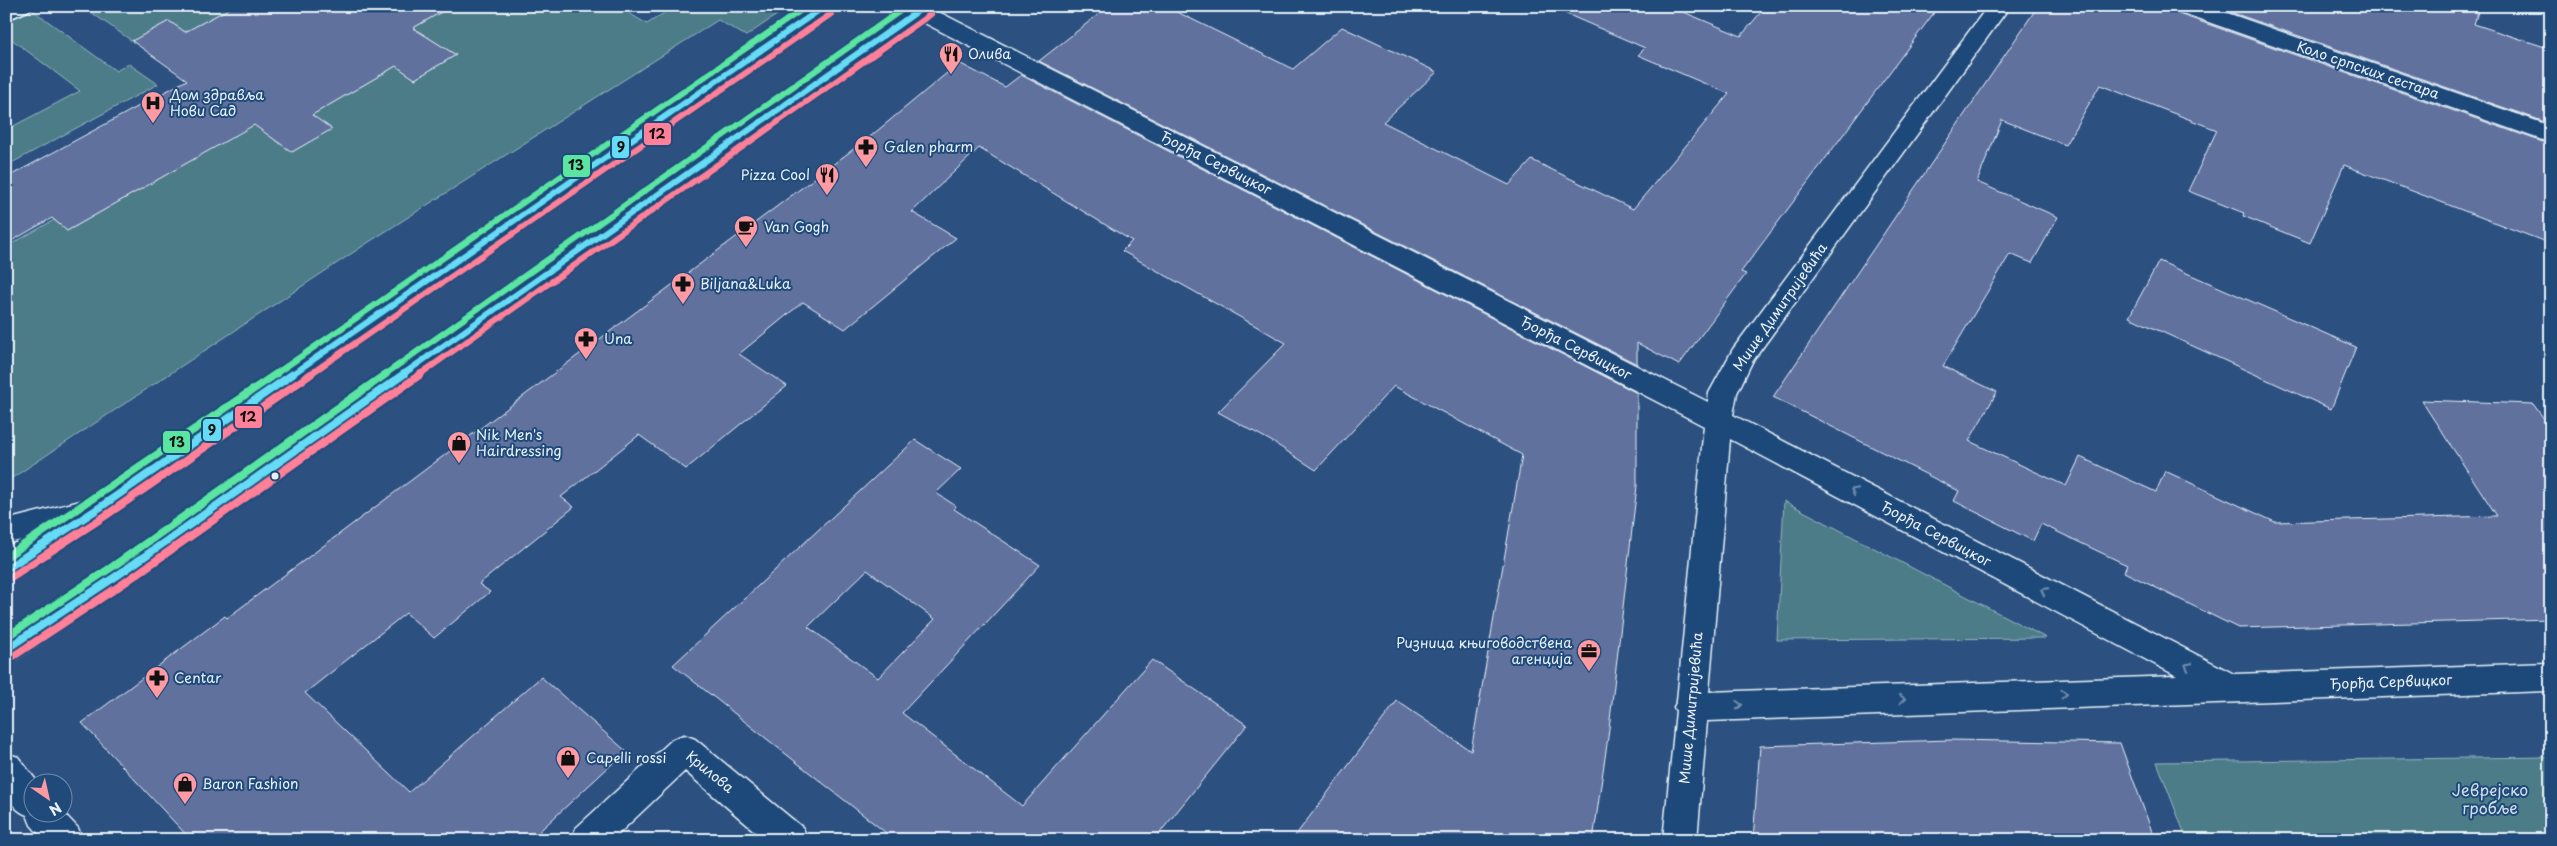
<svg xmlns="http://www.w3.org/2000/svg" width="2557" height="846" font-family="'Playpen Sans',sans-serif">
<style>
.green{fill:#4b7c88;stroke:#9ab6c0}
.building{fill:#61719e;stroke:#e8f1f8;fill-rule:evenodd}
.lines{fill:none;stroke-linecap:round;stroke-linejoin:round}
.service-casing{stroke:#e8f1f8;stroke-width:4}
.minor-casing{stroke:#e8f1f8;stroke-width:3}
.secondary-casing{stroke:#e8f1f8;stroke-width:3}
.service{fill:#1f4a7a;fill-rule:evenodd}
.minor{fill:#1f4a7a;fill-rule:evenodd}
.secondary{fill:#1f4a7a;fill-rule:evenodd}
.bus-1-far1-casing{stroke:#1f4a7a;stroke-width:9}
.bus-1-casing{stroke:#1f4a7a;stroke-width:12}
.bus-2-far1-casing{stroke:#1f4a7a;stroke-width:9}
.bus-2-casing{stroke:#1f4a7a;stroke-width:12}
.bus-3-far1-casing{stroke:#1f4a7a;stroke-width:9}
.bus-3-casing{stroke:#1f4a7a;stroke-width:12}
.bus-1-far1{stroke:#66dbf5;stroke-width:6}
.bus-1{stroke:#66dbf5;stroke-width:8}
.bus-2-far1{stroke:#ff8098;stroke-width:6}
.bus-2{stroke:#ff8098;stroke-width:8}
.bus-3-far1{stroke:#5ae5a3;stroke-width:6}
.bus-3{stroke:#5ae5a3;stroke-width:8}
.oneway{stroke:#6f8dac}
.bus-dot{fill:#e8f1f8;stroke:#1f4a7a;stroke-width:2}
.labels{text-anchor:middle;stroke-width:4;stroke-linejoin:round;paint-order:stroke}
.poi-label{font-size:14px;fill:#e8f1f8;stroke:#1f4a7a;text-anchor:start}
.street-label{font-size:14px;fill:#e8f1f8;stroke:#1f4a7a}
.near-park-label{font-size:16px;fill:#d0dfe7;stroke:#1f4a7a}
.line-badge{stroke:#1f4a7a;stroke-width:2}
.pale-badge-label{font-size:14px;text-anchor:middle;font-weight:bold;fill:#111}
</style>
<rect width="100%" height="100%" fill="#2c5181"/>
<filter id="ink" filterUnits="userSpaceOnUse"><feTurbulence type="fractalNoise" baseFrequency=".02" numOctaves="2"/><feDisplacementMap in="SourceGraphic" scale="10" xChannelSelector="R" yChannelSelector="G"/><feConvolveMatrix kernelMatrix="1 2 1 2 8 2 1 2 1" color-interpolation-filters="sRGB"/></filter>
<g filter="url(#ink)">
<path class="green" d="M27 6 116 71 129 64 158 84 6 166V130L80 91 6 35V14Z
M82 6H234L185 32 169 21 132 41Z
M452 6H617L647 24 675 6H790L746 36 718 20 369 242 6 482V247L54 220 67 231 190 161 230 107 292 152 331 129 312 115 396 66 415 79 456 55 413 28Z
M1784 501 2046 638 1777 640Z
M2551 757V840H2187L2157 762Z"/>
<path class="building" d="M234 6H452L413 28 456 55 415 79 396 66 312 115 332 129 292 152 254 125 67 231 52 218 6 244V178L187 80 132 41 169 21 185 32Z
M1109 6H1165L1293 69 1342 27 1437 72 1383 122 1509 185 1532 160 1633 209 1729 94 1638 55 1645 48 1548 6H1669L1741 36 1766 6H1939L1741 272 1746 274 1679 365 1637 343V364L1039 61Z
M2038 6H2172L2176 13 2551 145V244L2344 165 2310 243 2243 216 2244 213 2188 191 2217 130 2100 85 2065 145 2002 120 1977 182 2058 217 2032 263 2010 254 1943 366 1997 392 1969 441 2066 486 2080 457 2156 492 2165 471 2275 522 2497 516 2421 400 2533 404 2551 428V619L2238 628 2124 572 2127 565 2041 524 2033 541 1954 501 1959 491 1773 397Z
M2213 6H2480L2474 24 2551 49V124Z
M959 63 1005 87 1021 75 1637 393V486L1608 737 1593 840H1292L1397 701 1471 751 1522 455 1394 386 1316 470 1271 441 1218 412 1286 343 1122 251 1132 241 979 148 912 212 956 238 845 329 803 302 739 354 787 386 686 469 639 435 561 497 574 507 479 584 490 592 434 638 406 613 305 693 409 792 541 677 626 751 530 840H191L82 723 225 616 227 618 871 136Z
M2159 261 2356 347 2331 409 2129 317Z
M915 440 961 469 936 493 956 506 954 509 1040 565 902 713 1022 806 1152 660 1247 725 1154 840H895L673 665ZM867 570 935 619 878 678 808 627Z
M1950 740 2120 743 2155 840H1753L1760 746Z"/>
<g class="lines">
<g class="service-casing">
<path id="service" d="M6 6H32L29 10 6 20Z"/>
</g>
<g class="minor-casing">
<path id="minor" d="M911 6H927L1708 402 1709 393 1733 349 1988 6H2010L1752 362 1737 393 1733 415 2234 674 2551 663V691L1707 721 1697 840H1663L1676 711 1674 707 1677 701 1704 426 911 16 908 11ZM1730 439 1766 458 2177 676 1709 692Z
M2174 6H2207L2551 126V143L2177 11Z
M96 497 106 501 110 509 106 517 6 544V520Z
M684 735 695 739 803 828 808 840H765L685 771 612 840H571L576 828 673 739Z
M6 753 18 757 39 784H32V814H62V811L78 828 83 840H44L31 825 27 815C1 805 6 775 6 753Z"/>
</g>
<g class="secondary-casing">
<path id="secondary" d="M810 6H836L833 11 109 516 16 578 6 582V553L89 500Z
M910 6H936L933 11 129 584 17 659 6 663V632L107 566Z"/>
</g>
<use href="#service" class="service"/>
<use href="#minor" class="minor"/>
<use href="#secondary" class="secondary"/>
<g class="bus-1-far1-casing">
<path id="bus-1-far1" d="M291 375 825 6
M402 375 925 6"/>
</g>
<g class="bus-1-casing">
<path id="bus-1" d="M6 569 99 508 293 374
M6 649 118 575 404 374"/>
</g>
<g class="bus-2-far1-casing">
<path id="bus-2-far1" d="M309 375 831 14
M419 375 931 14"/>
</g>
<g class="bus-2-casing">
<path id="bus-2" d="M11 577 105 516 311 374
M12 657 124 583 421 374"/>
</g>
<g class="bus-3-far1-casing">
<path id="bus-3-far1" d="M274 375 807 6
M384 375 907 6"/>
</g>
<g class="bus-3-casing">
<path id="bus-3" d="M6 557 276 374
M6 637 112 567 386 374"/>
</g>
<use href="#bus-1-far1" class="bus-1-far1"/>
<use href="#bus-1" class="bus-1"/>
<use href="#bus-2-far1" class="bus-2-far1"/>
<use href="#bus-2" class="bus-2"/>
<use href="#bus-3-far1" class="bus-3-far1"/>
<use href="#bus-3" class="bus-3"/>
</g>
<defs><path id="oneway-chevron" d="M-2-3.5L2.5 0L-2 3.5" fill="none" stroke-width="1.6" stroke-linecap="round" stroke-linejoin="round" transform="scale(1.25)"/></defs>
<g class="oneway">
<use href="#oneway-chevron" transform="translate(1854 491) rotate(-152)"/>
<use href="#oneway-chevron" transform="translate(2044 591) rotate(-152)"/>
<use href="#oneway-chevron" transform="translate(2188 666) rotate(-153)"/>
<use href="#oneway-chevron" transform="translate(2064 694) rotate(-2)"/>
<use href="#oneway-chevron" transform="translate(1902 699) rotate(-2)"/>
<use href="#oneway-chevron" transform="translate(1739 705) rotate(-2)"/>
</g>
</g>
<defs>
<g id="restaurant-pin" transform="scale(1.25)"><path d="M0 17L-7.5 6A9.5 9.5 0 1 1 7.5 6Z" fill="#ff9aa2" stroke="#1f4a7a"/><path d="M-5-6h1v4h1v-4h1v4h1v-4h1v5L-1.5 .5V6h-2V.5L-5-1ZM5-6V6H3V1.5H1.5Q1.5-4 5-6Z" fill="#111"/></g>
<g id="hospital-pin" transform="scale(1.25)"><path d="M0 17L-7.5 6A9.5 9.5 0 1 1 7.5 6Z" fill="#ff9aa2" stroke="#1f4a7a"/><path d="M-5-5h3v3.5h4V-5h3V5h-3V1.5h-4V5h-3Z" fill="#111"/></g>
<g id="pharmacy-pin" transform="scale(1.25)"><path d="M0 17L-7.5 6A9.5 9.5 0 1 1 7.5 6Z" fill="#ff9aa2" stroke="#1f4a7a"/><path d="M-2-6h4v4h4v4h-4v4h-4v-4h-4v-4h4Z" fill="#111"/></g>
<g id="cafe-pin" transform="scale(1.25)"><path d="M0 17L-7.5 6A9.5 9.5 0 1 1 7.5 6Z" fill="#ff9aa2" stroke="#1f4a7a"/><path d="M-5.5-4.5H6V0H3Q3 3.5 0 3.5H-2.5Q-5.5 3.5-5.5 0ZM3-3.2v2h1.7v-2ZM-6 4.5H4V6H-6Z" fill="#111"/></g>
<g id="shop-pin" transform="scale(1.25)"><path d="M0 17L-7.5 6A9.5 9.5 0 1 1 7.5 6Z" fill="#ff9aa2" stroke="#1f4a7a"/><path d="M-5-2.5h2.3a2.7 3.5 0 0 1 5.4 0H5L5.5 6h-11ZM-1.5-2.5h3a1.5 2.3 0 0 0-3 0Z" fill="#111"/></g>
<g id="office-pin" transform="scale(1.25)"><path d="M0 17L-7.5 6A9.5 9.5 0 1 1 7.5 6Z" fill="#ff9aa2" stroke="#1f4a7a"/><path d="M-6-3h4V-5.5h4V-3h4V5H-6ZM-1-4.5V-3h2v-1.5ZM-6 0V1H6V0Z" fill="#111"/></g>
</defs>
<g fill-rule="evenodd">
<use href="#restaurant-pin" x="951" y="54"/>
<use href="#hospital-pin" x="153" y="103"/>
<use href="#pharmacy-pin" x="866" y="147"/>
<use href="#restaurant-pin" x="827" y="175"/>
<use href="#cafe-pin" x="746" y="227"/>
<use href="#pharmacy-pin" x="683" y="284"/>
<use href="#pharmacy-pin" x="586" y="339"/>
<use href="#shop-pin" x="459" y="443"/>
<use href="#office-pin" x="1589" y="651"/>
<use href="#pharmacy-pin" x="157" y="678"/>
<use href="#shop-pin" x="568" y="758"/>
<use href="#shop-pin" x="185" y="784"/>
</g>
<circle class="bus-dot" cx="275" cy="476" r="4.5"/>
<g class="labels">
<g class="poi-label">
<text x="968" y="59">Олива</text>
<text x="170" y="100">Дом здравља<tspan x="170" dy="16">Нови Сад</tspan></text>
<text x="884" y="152">Galen pharm</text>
<text x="810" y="180" text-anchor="end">Pizza Cool</text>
<text x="764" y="232">Van Gogh</text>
<text x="700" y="289">Biljana&amp;Luka</text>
<text x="604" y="344">Una</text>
<text x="476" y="440">Nik Men's<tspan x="476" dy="16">Hairdressing</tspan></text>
<text x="1572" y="648" text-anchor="end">Ризница књиговодствена<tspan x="1572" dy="16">агенција</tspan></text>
<text x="174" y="683">Centar</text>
<text x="586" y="763">Capelli rossi</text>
<text x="202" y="789">Baron Fashion</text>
</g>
<g class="street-label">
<text transform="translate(2368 70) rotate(19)" y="5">Коло српских сестара</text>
<text transform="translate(1216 163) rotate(27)" y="5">Ђорђа Сервицког</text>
<text transform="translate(1780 307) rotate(-55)" y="5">Мише Димитријевића</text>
<text transform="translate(1576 348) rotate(27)" y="5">Ђорђа Сервицког</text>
<text transform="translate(1936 534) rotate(28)" y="5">Ђорђа Сервицког</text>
<text transform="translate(2391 682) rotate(-2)" y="5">Ђорђа Сервицког</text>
<text transform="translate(1691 708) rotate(-85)" y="5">Мише Димитријевића</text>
<text transform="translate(710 772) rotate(39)" y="5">Крилова</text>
</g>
<g class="near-park-label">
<text x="2490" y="796">Јеврејско<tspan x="2490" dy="18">гробље</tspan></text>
</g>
</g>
<g class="line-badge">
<rect x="643" y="122" width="29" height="24" rx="5" fill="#ff8098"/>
<rect x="611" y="135" width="19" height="24" rx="5" fill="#66dbf5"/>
<rect x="562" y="154" width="29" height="24" rx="5" fill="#5ae5a3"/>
<rect x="234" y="405" width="29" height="24" rx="5" fill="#ff8098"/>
<rect x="202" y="418" width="20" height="24" rx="5" fill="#66dbf5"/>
<rect x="162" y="430" width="29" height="24" rx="5" fill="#5ae5a3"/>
</g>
<g class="pale-badge-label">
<text x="657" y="139">12</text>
<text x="621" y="152">9</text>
<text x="576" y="170">13</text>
<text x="248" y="422">12</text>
<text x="212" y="435">9</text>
<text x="177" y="447">13</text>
</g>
<rect width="2557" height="846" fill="none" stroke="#1f4a7a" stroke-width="25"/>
<rect x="12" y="12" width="2532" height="821" fill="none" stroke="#e8f1f8" stroke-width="2" filter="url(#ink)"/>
<g transform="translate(48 798) rotate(146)"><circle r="24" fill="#1f4a7a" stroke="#6f8dac"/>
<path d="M0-4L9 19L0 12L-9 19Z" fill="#ff9aa2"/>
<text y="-8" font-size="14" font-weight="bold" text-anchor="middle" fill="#e8f1f8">N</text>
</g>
</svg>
